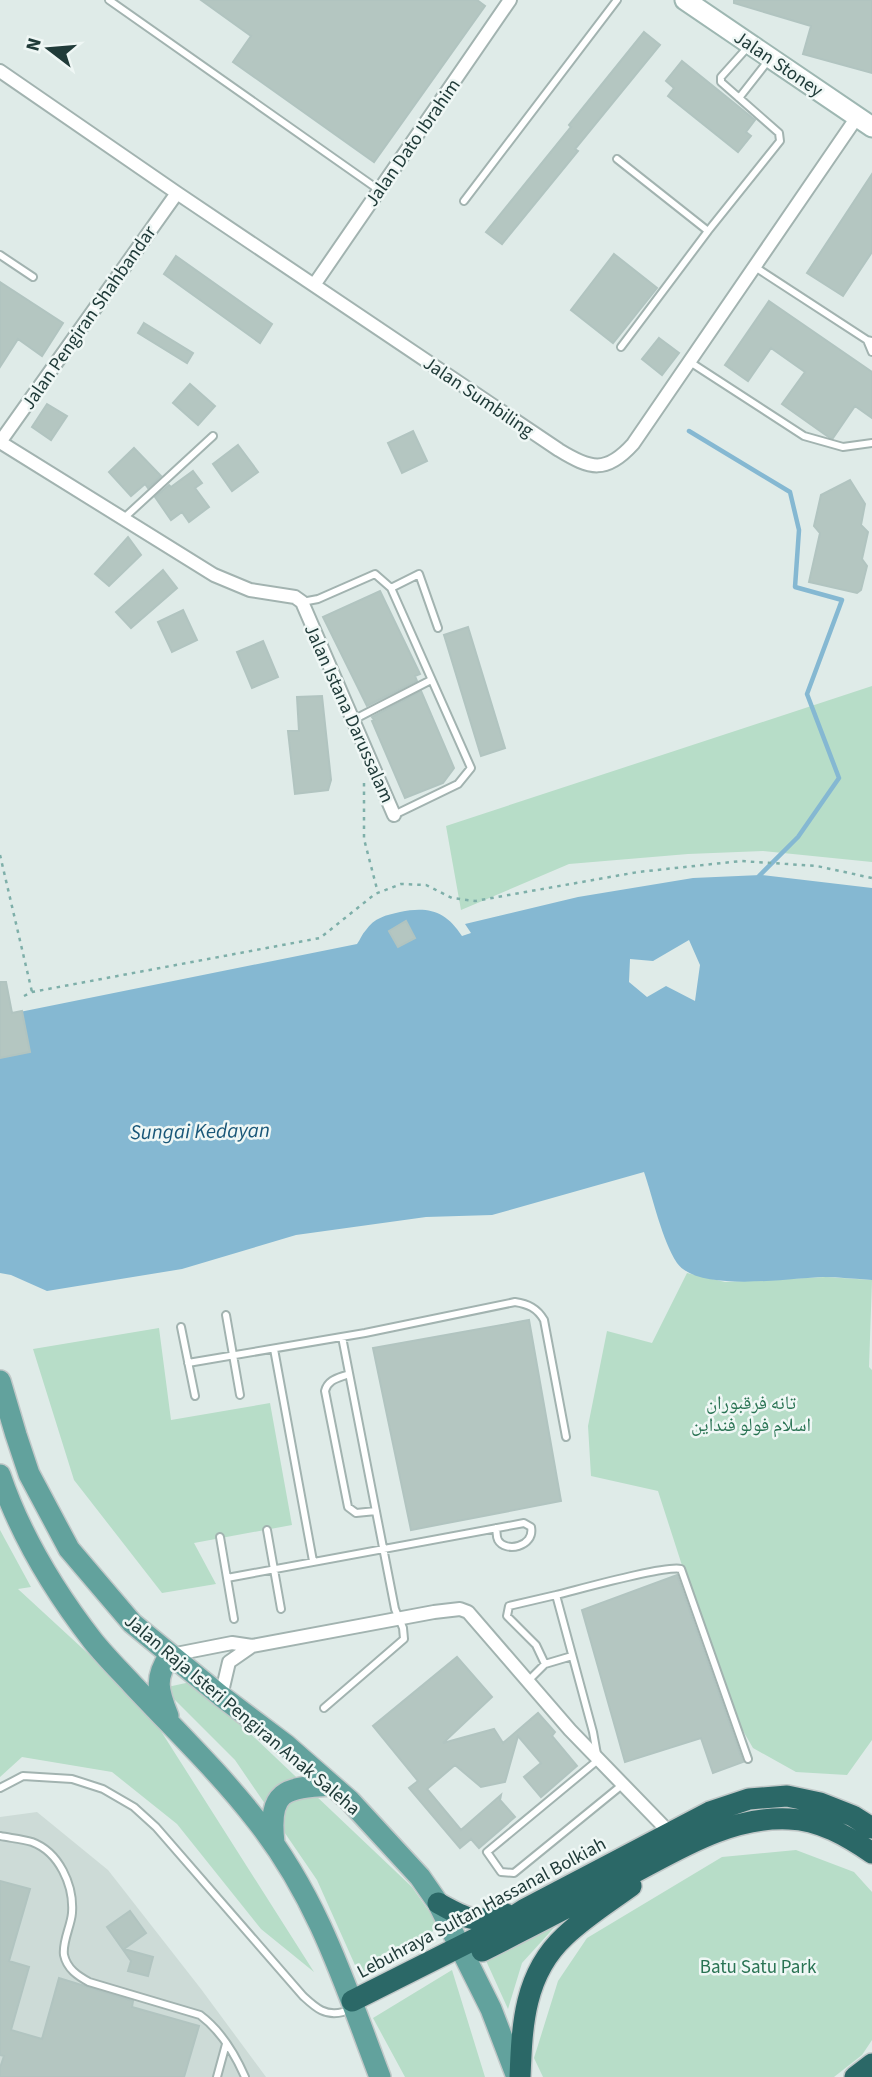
<svg xmlns="http://www.w3.org/2000/svg" width="872" height="2077" font-family="'Source Sans 3','Noto Naskh Arabic',sans-serif">
<style>
.built{fill:#cddbd7}
.green{fill:#b7ddc8}
.water{fill:#85b8d2;fill-rule:evenodd}
.lines{fill:none;stroke-linecap:round;stroke-linejoin:round}
.stream{stroke:#85b8d2;stroke-width:4.5}
.building{fill:#b4c6c1;stroke:#b1c4c0;stroke-width:2}
.lane-casing{stroke:#a2b3b0;stroke-width:10}
.street-casing{stroke:#a2b3b0;stroke-width:16}
.secondary-casing{stroke:#9eb7b2;stroke-width:23}
.primary-casing{stroke:#c1c8c8;stroke-width:24}
.highway-casing{stroke:#c1c8c8;stroke-width:24}
.path{stroke:#7eafa9;stroke-width:2.5;stroke-dasharray:3.5 5;stroke-linecap:butt}
.lane{stroke:#fff;stroke-width:6}
.street{stroke:#fff;stroke-width:12}
.secondary{stroke:#fff;stroke-width:19}
.primary{stroke:#62a29d;stroke-width:21}
.highway{stroke:#2b6867;stroke-width:21}
.labels{text-anchor:middle;stroke-width:5;stroke-linejoin:round;paint-order:stroke}
.street-label{font-size:19px;fill:#203b39;stroke:#eff7f5}
.park-label{font-size:19px;fill:#297353;stroke:#eff7f5}
.water-label{font-size:21px;font-style:italic;fill:#195778;stroke:#eff7f5}
</style>
<rect width="100%" height="100%" fill="#dfebe8"/>
<path class="built" d="M37 1812 108 1870 201 1989 266 2077H0V1817Z"/>
<path class="green" d="M872 686V862L763 851 688 854 569 864 461 910 446 826Z
M687 1273 725 1282 826 1277 872 1280 869 1367 872 1370V1740L847 1775 796 1772 753 1748 735 1717 708 1646 658 1491 591 1476 588 1426 607 1331 652 1343Z
M159 1328 171 1420 270 1403 292 1525 194 1543 216 1584 162 1593 74 1480 33 1349Z
M0 1530 31 1587 18 1589 145 1706 314 1972 261 1929 177 1824 112 1772 22 1757 0 1777Z
M195 1681 412 1887 440 1927 359 1974 317 1880 235 1760 163 1688Z
M796 1850 854 1872 872 1892V2040L862 2055 834 2077H543L534 2058 558 1981 587 1938 722 1857Z
M570 1910 522 1963 508 2009 483 1954Z
M452 1970 485 2077H405L373 2018Z"/>
<path class="water" d="M761 875 872 888V1280C856 1279 839 1277 823 1277 790 1278 698 1293 677 1263 662 1240 653 1198 644 1172L492 1215 426 1217 296 1235 182 1269 47 1291 11 1275 0 1273V1016L357 944C360 940 362 934 366 930 374 918 386 915 400 912 428 906 446 911 462 936L471 933 465 924 578 897 693 878ZM689 940 700 965 695 1001 666 986 647 997 629 982 630 959 653 961Z"/>
<g class="lines">
<path class="stream" d="M689 431 790 492 799 530 795 587 842 600 807 694 839 778 798 837 759 876"/>
</g>
<path class="building" d="M201 0H477L485 6 374 162 233 62 251 36Z
M734 0H872V73L803 54 811 26 734 3Z
M644 32 660 45 575 149 578 151 502 244 486 232 571 127 569 125Z
M682 61 755 120 746 132 751 136 738 152 668 96 674 88 666 81Z
M872 174V252L843 296 807 273Z
M614 254 657 288 613 343 571 310Z
M176 256 272 324 260 343 164 274Z
M0 282 63 323 42 356 18 339 0 367Z
M769 301 872 372V418L855 406 833 438H830L782 404 805 372 771 348 748 381 725 365Z
M144 323 193 353 187 363 138 333Z
M659 338 679 353 662 375 642 359Z
M190 384 215 406 198 425 173 403Z
M47 404 67 416 51 440 32 427Z
M413 431 427 461 402 473 388 443Z
M238 445 258 472 232 491 213 464Z
M134 448 161 476 148 488 145 484 131 496 109 472Z
M193 471 202 483 195 488 209 507 189 522 182 512 171 520 155 497 169 485 171 487Z
M850 480 865 504 861 525 868 532 862 559 867 566 861 590 857 593 809 582 820 533 814 526 821 495Z
M128 537 141 555 109 586 95 574Z
M163 570 177 588 131 628 116 612Z
M380 591 420 674 415 676 417 681 367 706 323 617Z
M183 610 197 640 172 652 158 622Z
M468 627 505 748 481 756 444 635Z
M263 641 278 677 252 688 237 652Z
M421 691 454 768 443 783 405 798 372 721 374 720 372 717Z
M322 696 331 780 328 790 295 794 288 731H299L297 697Z
M406 921 415 938 398 947 389 931Z
M0 982H6L12 1013 22 1011 30 1052 0 1058Z
M529 1320 561 1501 411 1530 373 1348Z
M677 1575 743 1762 713 1773 701 1738 625 1762 582 1610Z
M457 1657 492 1697 443 1743 494 1729 503 1743 538 1713 555 1732 552 1736 577 1766 541 1797 524 1777 541 1763 518 1736 505 1782 481 1787 455 1765 427 1789 461 1830 501 1795 500 1800 515 1817 479 1848 471 1839 460 1848 409 1788 418 1781 373 1726Z
M0 1881 30 1889 9 1961 29 1967 11 2030 42 2039 59 1978 133 2001 132 2007 199 2026 184 2077H0V2068L4 2056 0 2055Z
M130 1911 146 1933 124 1949 153 1957 148 1976 128 1971 131 1961 107 1927Z"/>
<g class="lines">
<g class="lane-casing">
<path id="lane" d="M109 0 379 190
M739 98 768 61
M617 159 708 231
M464 201 617 0
M0 255 33 277
M755 267 867 340 872 341
M867 340 872 352
M621 347 708 231 780 141 779 133 721 82V77L747 48
M690 362 804 436 843 447 872 443
M124 518 213 436
M391 588 419 574 438 628
M302 602 318 599 375 574 391 588 471 768 458 784 394 815
M353 720 431 680
M226 1315 240 1395
M181 1327 195 1396
M274 1349 313 1561
M188 1363 365 1333 515 1302C528 1304 537 1308 544 1320L566 1437
M349 1374C339 1378 328 1379 325 1391L348 1507 356 1513 376 1511
M267 1530 281 1609
M220 1537 234 1619
M227 1578 524 1523 531 1527C535 1547 505 1553 498 1540 496 1536 497 1532 496 1528
M556 1595C577 1590 665 1565 681 1569L748 1759
M572 1656 545 1664 536 1645 507 1616 509 1606 556 1595 593 1732 598 1760 487 1852 501 1872 514 1873 622 1785
M528 1681 545 1664
M324 1708 404 1639 403 1628 395 1609 342 1337
M0 1788 23 1776 72 1779 103 1789 134 1807 156 1827 303 1996C315 2007 325 2017 343 2012
M0 1836C10 1838 22 1839 32 1842 59 1852 74 1885 72 1913 71 1926 62 1942 64 1955 67 1969 78 1976 89 1982L200 2015C220 2030 235 2054 245 2077
M217 2077 226 2044"/>
</g>
<g class="street-casing">
<path id="street" d="M0 71 177 193 559 450C590 469 606 474 633 444L857 117
M177 193 0 442 214 575 250 590 295 597 302 602 394 815
M314 285 510 0
M171 1655 232 1643 252 1646 434 1612 460 1609 468 1612 570 1730 670 1833
M221 1696 229 1662 252 1646"/>
</g>
<g class="secondary-casing">
<path id="secondary" d="M685 0 872 127"/>
</g>
<g class="primary-casing">
<path id="primary" d="M0 1381 16 1435 29 1474 69 1549 132 1623 221 1696 286 1745 350 1801 420 1877 438 1903 491 2009 517 2077
M0 1475C20 1534 55 1592 93 1641 105 1656 119 1670 132 1684 174 1729 219 1772 257 1821 319 1900 345 1985 380 2077
M168 1716C158 1691 154 1678 170 1655
M274 1843C268 1790 284 1788 331 1785"/>
</g>
<g class="highway-casing">
<path id="highway" d="M438 1903C467 1919 474 1924 506 1914
M482 1951C528 1928 574 1904 620 1880 673 1853 727 1816 789 1819 820 1820 847 1836 872 1853
M352 2001 493 1930 525 1909 710 1812 749 1799 787 1796 820 1803 853 1816 872 1828
M520 2077C522 2025 524 1974 565 1936 585 1917 609 1902 631 1886
M855 2077 872 2064"/>
</g>
<path class="path" d="M364 783V839L378 893
M0 855 32 992
M24 996 32 992 320 938 375 894 401 884 426 885 452 898 475 901 638 872 741 861 817 866 872 878"/>
<use href="#lane" class="lane"/>
<use href="#street" class="street"/>
<use href="#secondary" class="secondary"/>
<use href="#primary" class="primary"/>
<use href="#highway" class="highway"/>
</g>
<g class="labels">
<g class="street-label">
<text transform="translate(779 63) rotate(34)" y="7">Jalan Stoney</text>
<text transform="translate(412 142) rotate(-55)" y="7">Jalan Dato Ibrahim</text>
<text transform="translate(88 317) rotate(-55)" y="7">Jalan Pengiran Shahbandar</text>
<text transform="translate(479 396) rotate(34)" y="7">Jalan Sumbiling</text>
<text transform="translate(350 713) rotate(66)" y="7">Jalan Istana Darussalam</text>
<text transform="translate(243 1714) rotate(40)" y="7">Jalan Raja Isteri Pengiran Anak Saleha</text>
<text transform="translate(481 1907) rotate(-28)" y="7">Lebuhraya Sultan Hassanal Bolkiah</text>
</g>
<g class="park-label">
<text x="751" y="1409">تانه فرقبوران<tspan x="751" dy="22">اسلام فولو فنداين</tspan></text>
<text x="758" y="1973">Batu Satu Park</text>
</g>
<g class="water-label">
<text transform="translate(200 1131) rotate(-1)" y="7">Sungai Kedayan</text>
</g>
</g>
<g transform="translate(49 49) rotate(286)" stroke="#eff7f5" stroke-width="5" paint-order="stroke">
<path d="M0-5L12 26L0 18L-12 26Z" fill="#203b39"/>
<text y="-10" font-size="19" font-weight="bold" text-anchor="middle" fill="#203b39">N</text>
</g>
</svg>
